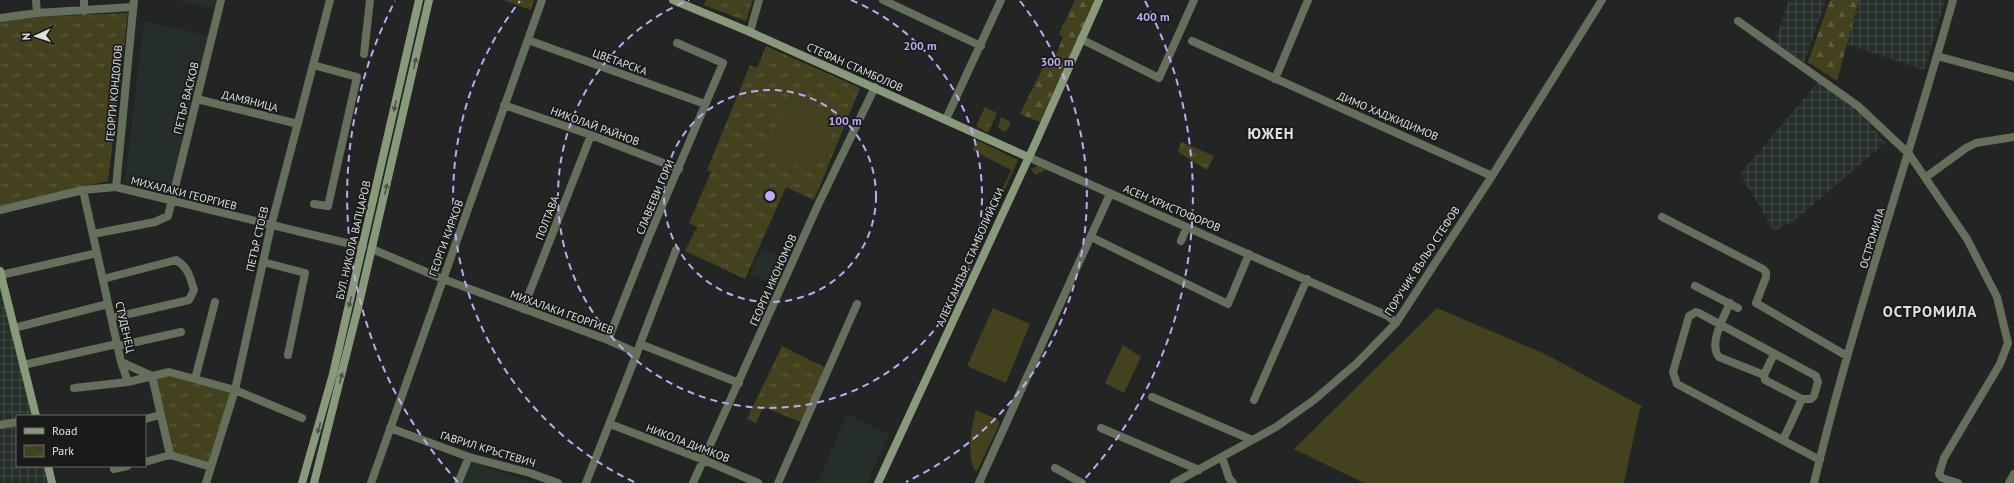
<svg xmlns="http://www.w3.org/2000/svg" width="2014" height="483" font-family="'PT Sans',sans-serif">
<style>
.built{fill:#252e29}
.industrial{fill:url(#industrial-grid)}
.green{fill:#44421e}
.forest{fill:url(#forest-firs)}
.park{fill:url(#park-tufts);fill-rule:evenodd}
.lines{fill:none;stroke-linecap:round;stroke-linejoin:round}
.street{stroke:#646f5c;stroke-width:8}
.secondary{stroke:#899a7c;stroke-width:8}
.oneway{fill:#4b5446}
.ring{fill:none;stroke:#bea9f4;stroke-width:2;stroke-dasharray:7 5}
.labels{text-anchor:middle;stroke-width:3.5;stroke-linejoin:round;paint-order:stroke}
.street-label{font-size:11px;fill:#dee0df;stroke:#191b1a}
.district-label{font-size:15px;font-weight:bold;letter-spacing:1px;fill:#dee0df;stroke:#191b1a}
.centre{fill:#bea9f4;stroke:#191b1a;stroke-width:2}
.ring-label{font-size:12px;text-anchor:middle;font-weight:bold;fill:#bea9f4;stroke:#191b1a;stroke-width:3.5;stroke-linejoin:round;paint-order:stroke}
</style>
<defs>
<pattern id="industrial-grid" width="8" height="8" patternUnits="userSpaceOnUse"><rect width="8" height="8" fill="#252e29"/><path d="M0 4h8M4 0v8" fill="none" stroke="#444c48"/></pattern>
<pattern id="forest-firs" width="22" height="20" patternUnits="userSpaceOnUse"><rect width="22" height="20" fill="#44421e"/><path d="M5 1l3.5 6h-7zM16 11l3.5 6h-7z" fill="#5f5d3e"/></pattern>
<pattern id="park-tufts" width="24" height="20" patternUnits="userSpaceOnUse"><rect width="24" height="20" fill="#44421e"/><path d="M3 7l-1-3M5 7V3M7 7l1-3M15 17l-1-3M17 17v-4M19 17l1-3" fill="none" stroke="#5f5d3e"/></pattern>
</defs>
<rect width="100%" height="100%" fill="#222523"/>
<path class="built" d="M176 0H218L216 10Z
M144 21 210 36 169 194 127 185 125 180Z
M762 248 788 260 776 286 750 274Z
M847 414 889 435 868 483H817Z
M468 461 534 483H459Z"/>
<path class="industrial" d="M1789 0H1826L1804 62 1775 42Z
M1859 0H1945L1924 70 1846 44Z
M1818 82 1842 97 1862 114 1885 143 1794 221 1774 231 1740 174Z
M0 287 34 416H17V466H47L52 483H0Z"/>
<path class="green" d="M792 95 838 117 812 174 767 152Z
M977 140 1018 160 943 327 941 326 1011 170 972 150Z
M1038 166 1046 170 1035 175 1031 169Z
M993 308 1030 324 1006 383 967 366Z
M1437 308 1545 354 1643 407 1640 408 1624 483H1364L1294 449Z
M1123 345 1141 357 1124 393 1105 383Z
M976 410 997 419 1000 423 977 471 974 470C967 451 971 429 976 410Z"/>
<path class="forest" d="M1075 0H1096L1040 122 1020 114 1045 63 1052 65 1063 37 1059 34Z
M1830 0H1859L1837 81 1808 62Z"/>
<path class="park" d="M503 0H534L531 10Z
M706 0H753L746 21 704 5Z
M128 13 108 181 0 206V22L37 17Z
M766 46 860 88 814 200 786 187 745 279 685 251 697 227 689 223 711 172 707 170 750 65 757 68ZM792 95 838 117 812 173 767 152Z
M985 107 997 113 988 133 976 126Z
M1001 117 1011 122 1006 132 998 128Z
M1181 142 1214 156 1207 170 1178 152Z
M782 346 826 368 801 422 763 407 756 423 747 419Z
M169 372 235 390 211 467 170 455 152 376Z"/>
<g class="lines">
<path class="street" d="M36 0 37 13
M84 0V11
M883 0 981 46
M0 18 37 13 132 7
M1738 21 1858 106 1909 154 1967 239 1997 297 2008 343 2000 364 1944 458 1939 474 1942 478 1958 483
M750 32 759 0
M1081 39 1159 78 1194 0
M528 40 705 104
M1192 41 1492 176
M364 54 370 0
M1937 56 2014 77
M313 65 357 77 328 206 314 204
M1275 79 1308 0
M197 99 298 124
M504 105 591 135 679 169
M946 119 1001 0
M1028 157 1388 316 1396 323
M1926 177 1966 148 1976 143 2014 137
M116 187 134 0
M83 190 121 362 152 376 170 455 211 467
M0 210 83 190 116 187 363 247
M1662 217 1763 269 1766 272V277L1756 303 1847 356
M93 234 155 222 168 216 221 0
M1091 237 1228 304 1249 254
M1181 241 1186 229 1189 228
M372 249 443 279 608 340 637 353 640 344 739 383
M263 262 305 273 288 355
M1 275 97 253
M103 279 176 260C188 267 190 277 194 290L189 300 112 318
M1695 286 1738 308
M1730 303C1724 317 1708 344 1719 357L1764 375
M523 309 591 135
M14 328 108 304
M608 340 648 239 723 63 677 43
M640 344 676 250
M118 346 181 332
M1774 354 1764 375 1765 380 1802 399H1811L1814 396 1818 382 1816 376 1699 313 1696 312 1689 316 1673 372 1677 384 1820 460
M121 362 128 382
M23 365 117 344
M195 379 215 302
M74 388 128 382 169 372 235 390 302 418
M1152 397 1252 440
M1254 400 1307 279
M145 419 160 415
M610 424 704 460 758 483
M0 425 17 422
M390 428 469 457 530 473 558 483
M1101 428 1199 470
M1783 440 1802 399
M1222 457 1229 478 1233 483
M145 462 170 455
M1055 468 1082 483
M114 469 127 466
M206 483 235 390 271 226 330 0
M371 483 542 0
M458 483 469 457
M586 483 637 353
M693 483 818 205 875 87
M778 483 857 304
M979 483 1110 194
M1174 483 1276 427 1314 400 1357 363 1396 323 1492 176 1602 0
M1814 483C1853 320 1908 161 1953 0
M2009 483 2014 474"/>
<path class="secondary" d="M673 0 750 32 1028 157
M0 271 36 416
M48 466 52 483
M302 483 333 374 419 0
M314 483 358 308 429 0
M878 483 1035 144 1099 0"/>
</g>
<defs><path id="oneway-solid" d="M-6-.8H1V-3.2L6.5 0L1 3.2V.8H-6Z"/></defs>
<g class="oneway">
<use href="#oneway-solid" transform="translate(415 63) rotate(-77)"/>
<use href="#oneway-solid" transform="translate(395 106) rotate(103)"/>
<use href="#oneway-solid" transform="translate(386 189) rotate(-77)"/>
<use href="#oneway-solid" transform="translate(350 302) rotate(103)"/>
<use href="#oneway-solid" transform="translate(341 378) rotate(-76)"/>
<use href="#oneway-solid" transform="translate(319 428) rotate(105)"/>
</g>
<g class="ring">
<circle cx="770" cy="196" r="106"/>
<path d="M851 0A212 212 0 1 1 689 0"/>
<path d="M634 482A317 317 0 0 1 520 1M1020 1A317 317 0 0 1 906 482"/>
<path d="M458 482A423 423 0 0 1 395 1M1145 1A423 423 0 0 1 1082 482"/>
</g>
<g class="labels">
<g class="street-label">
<text transform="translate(620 62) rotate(20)" y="4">ЦВЕТАРСКА</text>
<text transform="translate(855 67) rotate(24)" y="4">СТЕФАН СТАМБОЛОВ</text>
<text transform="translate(114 93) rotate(-85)" y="4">ГЕОРГИ КОНДОЛОВ</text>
<text transform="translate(186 98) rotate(-76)" y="4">ПЕТЪР ВАСКОВ</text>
<text transform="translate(250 101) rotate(14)" y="4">ДАМЯНИЦА</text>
<text transform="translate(1388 116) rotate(23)" y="4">ДИМО ХАДЖИДИМОВ</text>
<text transform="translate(595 126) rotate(20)" y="4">НИКОЛАЙ РАЙНОВ</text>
<text transform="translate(184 193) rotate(14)" y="4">МИХАЛАКИ ГЕОРГИЕВ</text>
<text transform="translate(655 197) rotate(-67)" y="4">СЛАВЕЕВИ ГОРИ</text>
<text transform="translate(1172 208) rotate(23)" y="4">АСЕН ХРИСТОФОРОВ</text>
<text transform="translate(547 218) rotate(-69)" y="4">ПОЛТАВА</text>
<text transform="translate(446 238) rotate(-70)" y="4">ГЕОРГИ КИРКОВ</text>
<text transform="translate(1872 238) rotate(-73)" y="4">ОСТРОМИЛА</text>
<text transform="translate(257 239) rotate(-77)" y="4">ПЕТЪР СТОЕВ</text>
<text transform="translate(353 240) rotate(-77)" y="4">БУЛ. НИКОЛА ВАПЦАРОВ</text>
<text transform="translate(970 257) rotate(-66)" y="4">АЛЕКСАНДЪР СТАМБОЛИЙСКИ</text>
<text transform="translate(1422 261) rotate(-57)" y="4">ПОРУЧИК ВЪЛЬО СТЕФОВ</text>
<text transform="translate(773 280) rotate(-66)" y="4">ГЕОРГИ ИКОНОМОВ</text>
<text transform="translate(562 312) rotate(20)" y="4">МИХАЛАКИ ГЕОРГИЕВ</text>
<text transform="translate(125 327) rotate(77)" y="4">СТУДЕНЕЦ</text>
<text transform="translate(688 443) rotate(21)" y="4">НИКОЛА ДИМКОВ</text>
<text transform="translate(488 449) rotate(17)" y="4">ГАВРИЛ КРЪСТЕВИЧ</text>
</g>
<g class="district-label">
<text x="1271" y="139">ЮЖЕН</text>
<text x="1930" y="317">ОСТРОМИЛА</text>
</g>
</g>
<circle cx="770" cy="196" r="6" class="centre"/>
<g class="ring-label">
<text x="1153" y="21">400 m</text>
<text x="920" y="50">200 m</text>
<text x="1057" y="66">300 m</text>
<text x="845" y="125">100 m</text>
</g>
<rect x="16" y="415" width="130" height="52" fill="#191b1a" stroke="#686a69"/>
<rect x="24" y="428" width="20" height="6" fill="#899a7c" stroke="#686a69"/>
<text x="52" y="435" font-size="12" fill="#dee0df">Road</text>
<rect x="24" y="445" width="20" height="12" fill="url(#park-tufts)" stroke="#686a69"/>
<text x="52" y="455" font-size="12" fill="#dee0df">Park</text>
<g transform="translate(36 36) rotate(267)" stroke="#191b1a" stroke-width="3" paint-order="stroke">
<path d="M0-3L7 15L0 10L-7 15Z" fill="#dee0df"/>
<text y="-6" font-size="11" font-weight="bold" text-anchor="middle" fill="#dee0df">N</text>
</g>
</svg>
